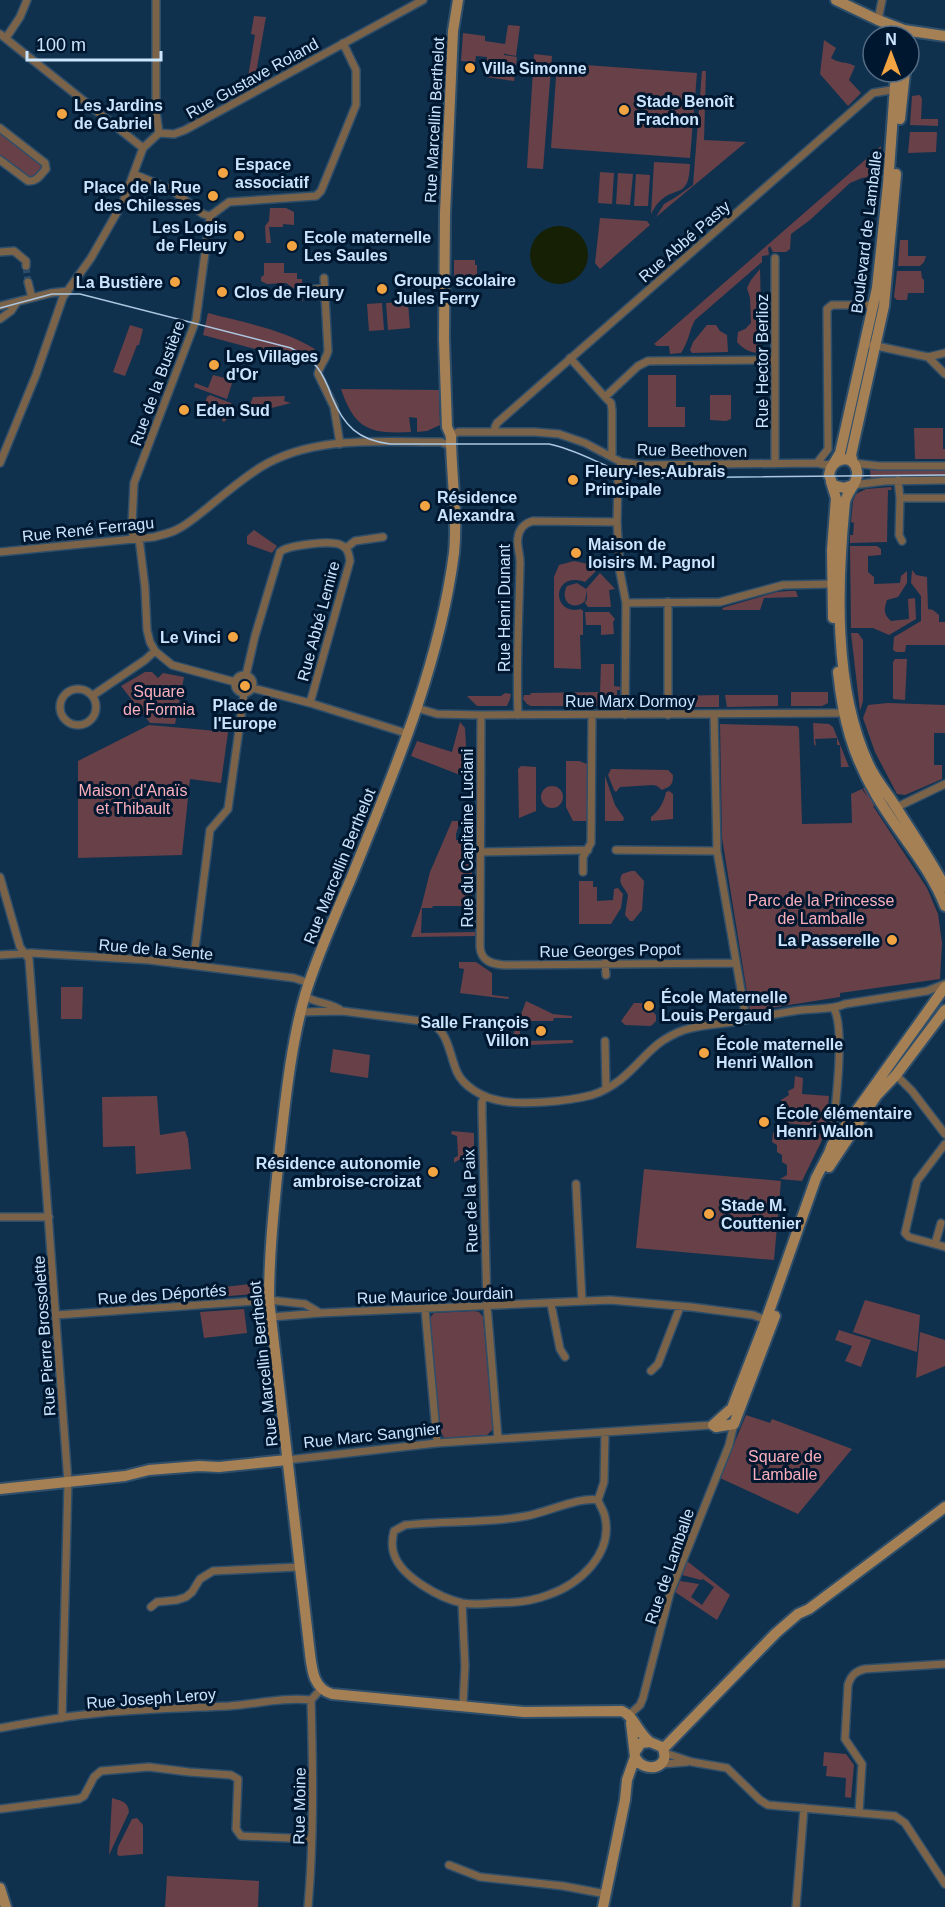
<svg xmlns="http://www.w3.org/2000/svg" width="945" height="1907" font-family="Arial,sans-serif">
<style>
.green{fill:#684047}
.water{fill:#152004}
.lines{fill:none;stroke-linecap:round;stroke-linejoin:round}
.street-tunnel{stroke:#2c4c69;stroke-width:7;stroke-dasharray:7 3.5;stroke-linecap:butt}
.street-casing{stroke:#2e4e6a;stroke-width:10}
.secondary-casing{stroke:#2e4e6a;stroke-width:14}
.street{stroke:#7b6349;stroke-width:7}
.secondary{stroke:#a68055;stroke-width:10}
.tram{stroke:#acc7e1;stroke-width:1.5}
.poi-dot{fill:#f3a442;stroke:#00182f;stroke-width:2}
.labels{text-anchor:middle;stroke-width:6;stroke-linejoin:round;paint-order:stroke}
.poi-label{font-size:16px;font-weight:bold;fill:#cce5ff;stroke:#00182f;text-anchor:start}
.street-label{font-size:16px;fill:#cce5ff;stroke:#00182f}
.park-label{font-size:16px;fill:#fcafbb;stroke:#00182f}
</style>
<rect width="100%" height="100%" fill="#10314e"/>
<path class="green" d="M254 16 266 17 254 84 246 89 255 35 251 34Z
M508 25 520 26 516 56 505 54 504 53V55L517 57 514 81 486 77 487 57 476 56 475 62 461 61 463 33 485 36V41L505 44Z
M824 40 836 48 831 58C839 64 846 61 855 66L849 80 861 93 848 106 820 74Z
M534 54 552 56 543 169 527 168Z
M557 63 697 73 690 158 551 148Z
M702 71H706L704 140 746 142 656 217 664 204 676 197 693 185Z
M920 95 922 99 921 119H938V126L910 125 912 96Z
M0 132 41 165V169L36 176 29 178 0 155Z
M910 132H937L936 152 908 153Z
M881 146 879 175 862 178 850 183 810 220 791 234 790 249 786 252H773L770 246 768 248 769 255 762 256V262L695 320C689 331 689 341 681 353L670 354 669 346H657L654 344Z
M654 162 690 164C689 200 675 185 659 202 656 205 653 210 651 214Z
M600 172 614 173 612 204 598 203Z
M618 173 633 174 630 205 616 204Z
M636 174 650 175 648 206H634Z
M270 208H286L294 212V225L283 224V227H269L271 243H266L265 226 269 221Z
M600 218 647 221 650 225 600 269 595 263Z
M900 240H908V256H926L924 262 920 266H898Z
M454 260H475V265H477V280H500V285L454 286Z
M264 263H284V273H297V279H302L303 302 296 290 286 283 267 284 261 281V277L264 275Z
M760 269 762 351V353C751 353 744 350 737 342L738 332 745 329 751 323 750 298 747 288 751 280Z
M897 271H921L922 278 924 280V293H908L907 300H897L894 297Z
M408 302 410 328 388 330 386 303Z
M382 303 384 330 369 331 367 304Z
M208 313C245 323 283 329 315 349L304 365 288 358 203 335Z
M130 325 143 329 139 345H137L125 376 113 372Z
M707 325H716L720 331 727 335 728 352 692 353 690 350 693 342Z
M213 375 233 380 227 399 194 387 195 383 208 388Z
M648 375H676V407H685V427H648Z
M341 389 439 390 440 425 427 431 417 432V418L409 417 411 432C370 434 355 430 341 389Z
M210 395 231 403 235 410 224 422 222 420 223 417 217 415V413L203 408 207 397Z
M710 395H731V419L726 421 710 420Z
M285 396 284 401 291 403 260 411 249 407 253 397Z
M914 428H943V449H945V459H915Z
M870 469H945V477H885L871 479Z
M891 487 892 490H888L887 542 850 543V535H853L854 523 851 522 853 501 856 494 866 489Z
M254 530 277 546 272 553 247 544V536Z
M850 546H877L881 549V555L868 556V572L874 577V584L900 583 901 576 907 571V583L898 597 887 600C884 609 883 614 891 621L909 619 908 599 915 598 916 619 889 635 873 628H851Z
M574 561 588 564 596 571 585 582C551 570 551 617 581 609L583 611V635H580L581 669 554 668V577L559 565Z
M912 570 916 575 927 577 928 609 933 610 939 615V622H945V645H906L905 652H896L893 650 894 637 921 621V596L911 583Z
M600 573 615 589 609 590 611 607H588L585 603 587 599V590L585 601C573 612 559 601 567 586L577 583 586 589Z
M788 591H796L798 597 764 598 760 610H723L722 608 777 592Z
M585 612H609L615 619 613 622 614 634 601 635V625H586Z
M851 633H858L863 640V701L860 711Z
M895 659H907L905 700 893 699V662Z
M601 664H614V686L621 687V690H617V695L620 696 619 701 614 706H531L527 704 523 699 524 695H530L531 693 600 692Z
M145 672H152L158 678 163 673 184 677 175 724 150 723 121 686Z
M791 692H828V703L822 706H791Z
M505 693 511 694 510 699 507 706H477L467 696H501Z
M719 695V707H680L674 700V696Z
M725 695H778V706L727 707Z
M888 703 945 705V733H934V765H942V779L905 795 897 794 875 752 863 718 868 705Z
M460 722 465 728 468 778 411 756 417 741 452 752Z
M813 723 829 724 833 727 849 767H841L840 745H837V738L815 739 816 746 814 744Z
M720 724 797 726 799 728 802 824 852 823 851 794 862 789 868 798 863 788 865 787 876 806H873L927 888 938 914 942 943 940 979 840 993V997L750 1011 722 838Z
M149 725 228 732 221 783 190 779 182 855 78 858V761Z
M566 761H579L587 764V821H573L566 807Z
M521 766 536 767V811L519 818 518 769Z
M611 769 668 770 673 775C673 785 671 786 662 790L657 786 653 785 620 787 616 792 614 790 608 775Z
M605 776 615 805 624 818 623 821H605Z
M541 797a11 11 0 1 1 22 0a11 11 0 1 1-22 0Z
M669 791 673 794V819L651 821V817C659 811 664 802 666 792Z
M452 821H460L456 834V840L472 841V906H433L432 908H422L421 933 475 932V936L411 937 421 908 430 872Z
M631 871H635L644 881 642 910 633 921H630L625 915 628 895C625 887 617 884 622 874Z
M579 881H593V887H597V901L613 900 614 889 618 888 623 894 621 908 611 924H579Z
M459 962H476L492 973V995L509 997 508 999 460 993 464 969 459 968Z
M61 987H83L82 1019H61Z
M526 1001 553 1014 572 1016V1018H554L553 1021H520V1041L573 1040V1043L509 1046Z
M634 1003H644L656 1015V1021L651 1026 625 1025 621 1021Z
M333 1049 370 1055 368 1078 330 1072Z
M795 1076 803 1078 802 1094 829 1096 826 1127 785 1123V1120L775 1119V1109L781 1107V1100L789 1095 788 1091 794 1088Z
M157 1096 160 1135 185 1131 188 1139 191 1169 136 1174 135 1146 103 1147 102 1097Z
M776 1130 825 1134 802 1181 780 1179 787 1175V1165L782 1162V1155L777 1152V1145L772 1142 773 1133Z
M452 1131 474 1133V1150L454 1163V1158L458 1156 457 1136 451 1134Z
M644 1169 781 1181 774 1260 636 1248Z
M259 1283 260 1289 255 1294 216 1297V1288Z
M865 1300 920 1315 917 1352 853 1332Z
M244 1309 247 1333 204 1338 200 1312Z
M474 1311 479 1312 483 1317 493 1429 487 1435 444 1438 440 1430 430 1318 434 1313Z
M839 1330 871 1340 861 1367 845 1361 852 1346 835 1340Z
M920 1332 945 1340V1366L916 1378Z
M746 1415 770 1423 772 1419 852 1449 798 1514 720 1478Z
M687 1561 730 1595 717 1620 675 1592 680 1581 699 1584 691 1597 702 1605 714 1587 703 1579 701 1580 682 1575Z
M824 1752 846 1754 854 1765 851 1798 845 1797 846 1778 826 1776 827 1766H823Z
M112 1798C121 1801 128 1801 129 1812L109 1855Z
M137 1818 143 1825V1854L119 1856 117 1854 118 1847 132 1819Z
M167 1876 259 1881 258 1907H165Z"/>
<path class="water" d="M530 255a29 29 0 1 1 58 0a29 29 0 1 1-58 0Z"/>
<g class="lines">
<path class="street-tunnel" d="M26 266 28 282"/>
<g class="street-casing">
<path id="street" d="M156 0V111L159 133
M878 20 882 0
M0 34 143 148
M6 38 20 17 27 0
M0 128 45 163 46 169C40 175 37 182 28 181L0 160
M134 174 172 190 203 214 210 216
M210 216 229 202 316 196 321 191 356 105V70L343 43
M0 252 14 251 26 261V266
M324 278 328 351C326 360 319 366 318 374L334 407 340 444
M28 282 32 298
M315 289 325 288
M0 306 51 293 68 291
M0 319 11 311 17 302
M872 345 928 357 945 353
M928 357 945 374
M570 358 605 397 638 366 648 361 775 360
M605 397 611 403 612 410V457
M495 432V427L497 423 873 93 897 89
M449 437 458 432H535L559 434 585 443 621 462 642 465 817 463 826 465 834 463
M621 462 618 481 617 522 620 572 626 603 625 715
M0 463 36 375 63 297 91 258 123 202 143 148 159 133 174 134 185 130 423 0
M817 463 828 449 827 309 832 305H875
M853 463 879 466H945
M775 464V258
M898 480 900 498
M853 485 885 481 945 480
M133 538 132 524 134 483 196 320 210 216
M139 538 145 587 147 630 150 642 155 651 172 665 235 682
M902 541 899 535 900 498H945
M346 548 355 541 383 537
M0 552 154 537C162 535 170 533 176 530 187 525 197 516 206 509 224 494 242 479 261 467 314 435 381 442 441 442L451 446
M668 602V715
M626 603 720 602 783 585 832 584
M235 684a9 9 0 1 1 18 0a9 9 0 1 1-18 0Z
M246 675 255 636 280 552C288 545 332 540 341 545 348 548 349 554 350 561L310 703
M253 688 310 703 409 734
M60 707a18 18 0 1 1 36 0a18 18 0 1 1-36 0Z
M92 696 145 660 155 651
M417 708 437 714 481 715 843 713
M714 714 717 851 746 1019
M481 715 480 947C481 961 492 964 504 965L735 963
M518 715C516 665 519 615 520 565 521 555 516 546 518 537 519 529 525 523 533 521L617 522
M895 808 945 784
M616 850 717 851
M480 852 588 850
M583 872V857L591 843 592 715
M0 877 20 947 29 959 68 1482 62 1718
M0 955 31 953 149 960 294 978 309 983
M605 963 606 975
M193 965 210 830 228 809 244 694
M305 996C316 1004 331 1002 342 1011
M834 1009C845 1028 836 1103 833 1128L840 1133
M301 1012 342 1011 429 1022C449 1031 449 1054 457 1072 463 1086 482 1097 497 1100 520 1106 569 1101 592 1095 602 1092 612 1086 620 1080 645 1060 651 1042 684 1030 700 1025 717 1024 733 1022 756 1018 778 1013 801 1010 816 1008 832 1010 845 1004L927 991 945 984
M605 1041 606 1089
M896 1075 912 1091 945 1134
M485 1096 482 1102V1114L487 1305 498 1439
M945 1144 917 1181 905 1233 909 1237 945 1247
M576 1184 582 1301
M0 1217H49
M935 1244 941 1223
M551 1304 560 1349 565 1357
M425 1309 437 1443
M56 1315 269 1300 305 1304 320 1313
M272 1317 320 1313 610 1300 691 1307 753 1315 766 1320
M651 1371 658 1364 680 1307
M287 1460 437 1443 713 1425
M598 1500C581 1496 545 1513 526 1516 486 1524 445 1520 405 1525L394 1531C392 1539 391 1546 394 1554 401 1577 440 1598 462 1603 473 1605 484 1604 494 1603 513 1603 531 1602 548 1595 580 1584 613 1554 605 1517 604 1511 600 1506 598 1500L604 1482 605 1432
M462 1603 465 1666 463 1705
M151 1607 157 1602 177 1600 186 1597 192 1592 200 1579 213 1571 299 1567
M629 1715 640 1705 643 1698 670 1593 729 1445 734 1424
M0 1728C33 1722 67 1716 100 1713 143 1709 186 1708 229 1706 256 1704 284 1697 311 1700
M665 1753 692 1762 727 1768 760 1800 768 1805 895 1816 905 1823 945 1884
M662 1764 687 1762
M0 1809 79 1799 84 1796 94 1777 101 1771 149 1767 189 1772 231 1775 238 1779 236 1829 241 1836 312 1839
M859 1812 862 1764 845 1739 848 1685C851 1675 856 1671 865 1669L945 1664
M449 1865 480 1877 563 1886 606 1894
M308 1907C314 1838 313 1769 311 1700L322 1688
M796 1907 804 1808"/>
</g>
<g class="secondary-casing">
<path id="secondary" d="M458 0 453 31 445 213 444 339 447 427 451 436C451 475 458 514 454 553 439 668 393 774 350 881 334 918 317 956 305 995 291 1045 286 1095 280 1147 275 1198 269 1249 269 1300L310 1654C312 1671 314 1689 332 1694L524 1712 622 1711C634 1716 638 1733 650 1742
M836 0 878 20 904 30 945 36
M900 119 905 72
M834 463 840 453 877 288 888 184 896 72
M853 463 851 455 884 306 896 174
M831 482 836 498 832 550 833 618
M853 485 844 488 833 485 829 475C831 457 854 453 857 471 859 482 847 491 845 502 837 583 833 687 868 763 874 777 884 789 892 801 910 829 929 857 945 887
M838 672C843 719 852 754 876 795 898 833 929 865 945 906
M829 1167 877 1095 896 1075 945 1010
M713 1425 732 1408 766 1320 816 1178 829 1153 832 1145 945 987
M713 1425 716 1427 734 1424 775 1316
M0 1489 125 1476 149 1470 199 1466 219 1467 287 1460
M631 1723 635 1757C644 1775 673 1768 662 1747L650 1742 641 1743 635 1752
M663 1749 776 1633 798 1614 809 1609 945 1507
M0 1888 6 1907
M603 1907 625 1800 627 1780 635 1757"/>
</g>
<use href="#street" class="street"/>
<use href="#secondary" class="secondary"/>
<path class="tram" d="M0 308 52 294H80L291 348C300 353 310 359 317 367 324 376 328 386 332 397 344 426 358 440 390 444H549C585 451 613 475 650 478L945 475"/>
</g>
<g class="poi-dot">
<circle cx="470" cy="68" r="6"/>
<circle cx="624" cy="110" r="6"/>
<circle cx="62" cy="114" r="6"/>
<circle cx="223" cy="173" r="6"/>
<circle cx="213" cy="196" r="6"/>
<circle cx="239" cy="236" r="6"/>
<circle cx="292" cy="246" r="6"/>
<circle cx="175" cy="282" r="6"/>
<circle cx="382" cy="289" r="6"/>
<circle cx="222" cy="292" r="6"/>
<circle cx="214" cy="365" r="6"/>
<circle cx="184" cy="410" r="6"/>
<circle cx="573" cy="480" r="6"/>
<circle cx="425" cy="506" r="6"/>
<circle cx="576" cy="553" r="6"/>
<circle cx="233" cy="637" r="6"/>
<circle cx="245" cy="686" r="6"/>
<circle cx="892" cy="940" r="6"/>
<circle cx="649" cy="1006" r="6"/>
<circle cx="541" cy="1031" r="6"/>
<circle cx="704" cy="1053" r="6"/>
<circle cx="764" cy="1122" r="6"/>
<circle cx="433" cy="1172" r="6"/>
<circle cx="709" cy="1214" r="6"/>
</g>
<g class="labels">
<g class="poi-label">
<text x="482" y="74">Villa Simonne</text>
<text x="636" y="107">Stade Benoît<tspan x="636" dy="18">Frachon</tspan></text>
<text x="74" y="111">Les Jardins<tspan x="74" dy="18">de Gabriel</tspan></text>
<text x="235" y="170">Espace<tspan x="235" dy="18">associatif</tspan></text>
<text x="201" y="193" text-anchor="end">Place de la Rue<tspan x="201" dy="18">des Chilesses</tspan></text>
<text x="227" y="233" text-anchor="end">Les Logis<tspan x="227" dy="18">de Fleury</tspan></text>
<text x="304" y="243">Ecole maternelle<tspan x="304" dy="18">Les Saules</tspan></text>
<text x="394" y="286">Groupe scolaire<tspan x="394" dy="18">Jules Ferry</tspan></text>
<text x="163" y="288" text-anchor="end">La Bustière</text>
<text x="234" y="298">Clos de Fleury</text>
<text x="226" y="362">Les Villages<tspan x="226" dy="18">d'Or</tspan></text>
<text x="196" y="416">Eden Sud</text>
<text x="585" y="477">Fleury-les-Aubrais<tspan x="585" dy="18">Principale</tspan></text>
<text x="437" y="503">Résidence<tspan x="437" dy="18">Alexandra</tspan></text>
<text x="588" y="550">Maison de<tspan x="588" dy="18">loisirs M. Pagnol</tspan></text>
<text x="221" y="643" text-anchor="end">Le Vinci</text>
<text x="245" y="711" text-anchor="middle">Place de<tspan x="245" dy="18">l'Europe</tspan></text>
<text x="880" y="946" text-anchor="end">La Passerelle</text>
<text x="661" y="1003">École Maternelle<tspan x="661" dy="18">Louis Pergaud</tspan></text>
<text x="529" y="1028" text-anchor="end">Salle François<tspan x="529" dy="18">Villon</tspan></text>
<text x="716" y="1050">École maternelle<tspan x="716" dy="18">Henri Wallon</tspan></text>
<text x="776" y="1119">École élémentaire<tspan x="776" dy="18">Henri Wallon</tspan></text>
<text x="421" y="1169" text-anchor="end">Résidence autonomie<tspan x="421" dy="18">ambroise-croizat</tspan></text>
<text x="721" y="1211">Stade M.<tspan x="721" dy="18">Couttenier</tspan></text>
</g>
<g class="street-label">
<text transform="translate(252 78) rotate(-29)" y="6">Rue Gustave Roland</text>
<text transform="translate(434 120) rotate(-87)" y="6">Rue Marcellin Berthelot</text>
<text transform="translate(866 232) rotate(-83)" y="6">Boulevard de Lamballe</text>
<text transform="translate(684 241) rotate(-41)" y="6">Rue Abbé Pasty</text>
<text transform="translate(762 361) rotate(-90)" y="6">Rue Hector Berlioz</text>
<text transform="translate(157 383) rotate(-70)" y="6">Rue de la Bustière</text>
<text transform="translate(692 450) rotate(1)" y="6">Rue Beethoven</text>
<text transform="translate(88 529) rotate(-6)" y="6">Rue René Ferragu</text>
<text transform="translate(504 608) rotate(-90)" y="6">Rue Henri Dunant</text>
<text transform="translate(318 621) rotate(-75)" y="6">Rue Abbé Lemire</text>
<text x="630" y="707">Rue Marx Dormoy</text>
<text transform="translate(467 838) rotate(-90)" y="6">Rue du Capitaine Luciani</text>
<text transform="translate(339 866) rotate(-68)" y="6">Rue Marcellin Berthelot</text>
<text transform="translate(156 949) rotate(5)" y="6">Rue de la Sente</text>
<text transform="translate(610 950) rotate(-1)" y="6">Rue Georges Popot</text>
<text transform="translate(470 1201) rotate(-92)" y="6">Rue de la Paix</text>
<text transform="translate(162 1294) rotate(-4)" y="6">Rue des Déportés</text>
<text transform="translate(435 1295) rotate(-2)" y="6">Rue Maurice Jourdain</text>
<text transform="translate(44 1336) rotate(-94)" y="6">Rue Pierre Brossolette</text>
<text transform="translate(263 1364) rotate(-96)" y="6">Rue Marcellin Berthelot</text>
<text transform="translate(372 1435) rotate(-6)" y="6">Rue Marc Sangnier</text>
<text transform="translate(669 1566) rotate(-71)" y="6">Rue de Lamballe</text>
<text transform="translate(151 1698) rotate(-4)" y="6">Rue Joseph Leroy</text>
<text transform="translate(299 1806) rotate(-89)" y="6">Rue Moine</text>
</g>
<g class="park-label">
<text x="159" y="697">Square<tspan x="159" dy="18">de Formia</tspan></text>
<text x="133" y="796">Maison d'Anaïs<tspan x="133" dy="18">et Thibault</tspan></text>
<text x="821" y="906">Parc de la Princesse<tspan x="821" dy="18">de Lamballe</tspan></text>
<text x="785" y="1462">Square de<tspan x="785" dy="18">Lamballe</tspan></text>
</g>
</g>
<g transform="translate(891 54)"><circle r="28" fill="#00182f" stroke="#526a82" stroke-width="1.5"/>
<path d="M0-4.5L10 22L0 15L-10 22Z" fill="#f3a442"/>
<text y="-9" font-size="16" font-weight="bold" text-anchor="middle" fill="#cce5ff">N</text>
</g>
<path d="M27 51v9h134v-9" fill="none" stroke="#cce5ff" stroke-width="3"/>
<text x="36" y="51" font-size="18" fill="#cce5ff" stroke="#00182f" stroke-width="4.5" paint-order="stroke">100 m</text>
</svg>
